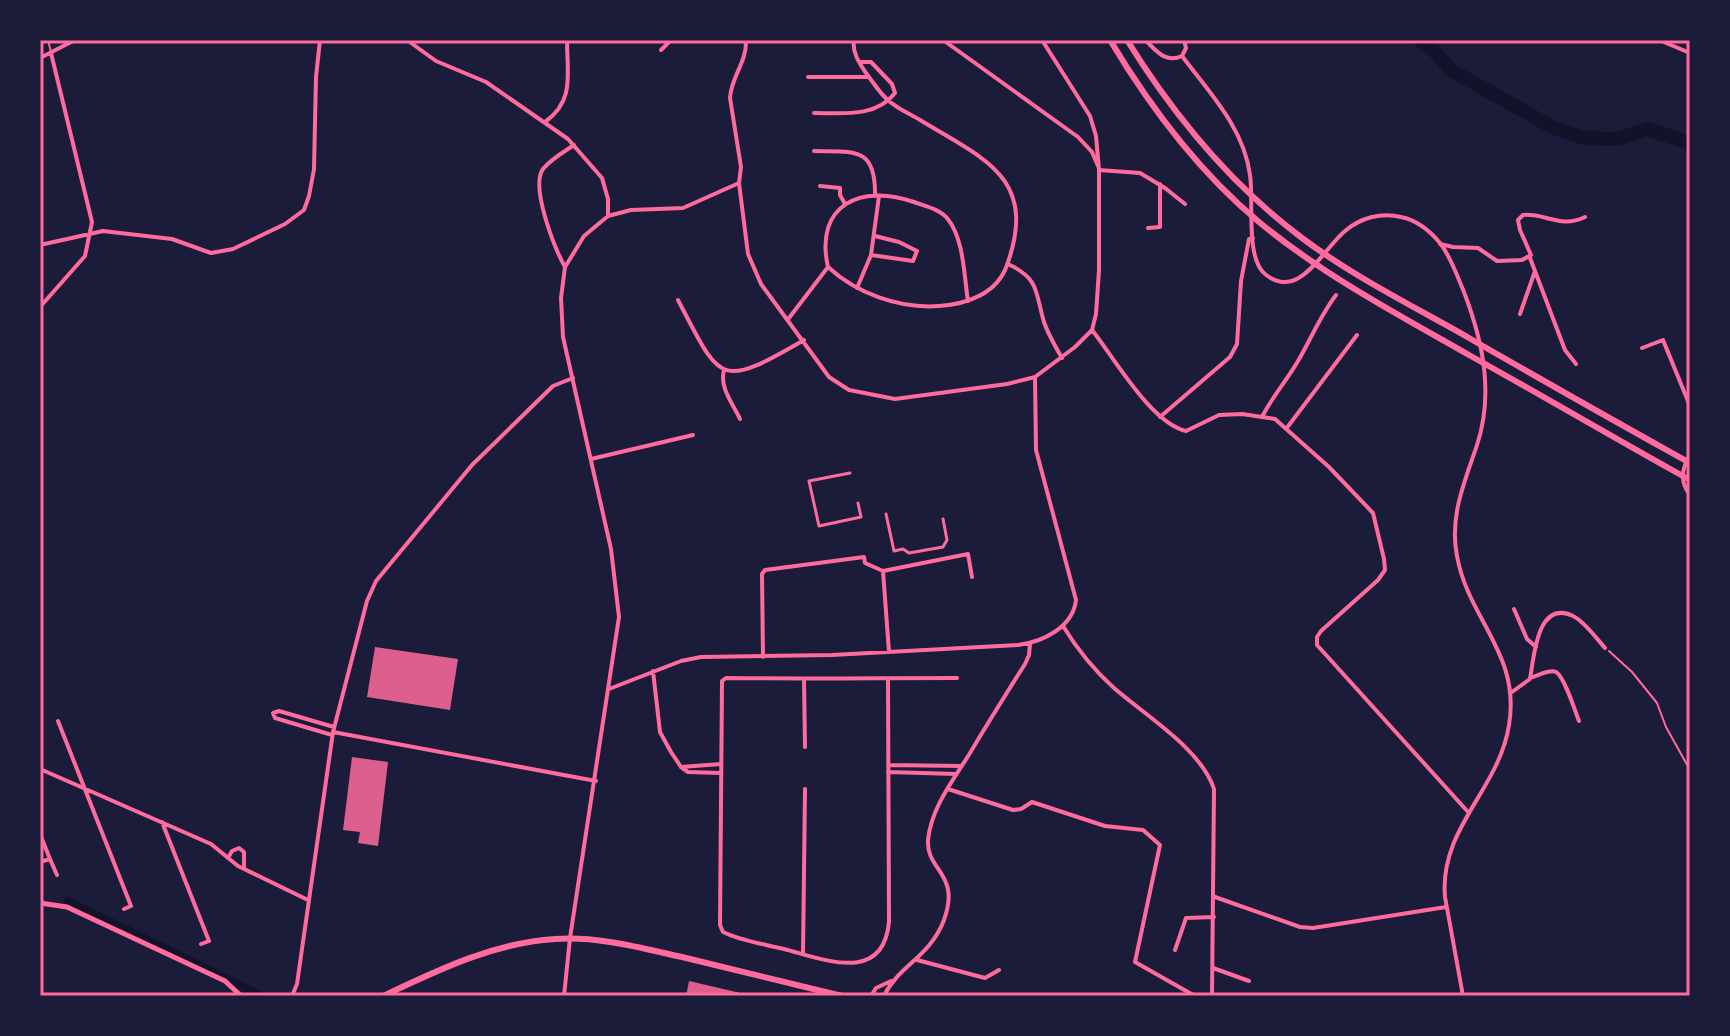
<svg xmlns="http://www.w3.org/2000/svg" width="1730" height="1036" font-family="'Fira Sans',sans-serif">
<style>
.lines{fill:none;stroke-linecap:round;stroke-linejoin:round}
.canal{stroke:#12122b;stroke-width:8}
.river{stroke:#12122b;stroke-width:14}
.building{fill:#dd5f8e}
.path{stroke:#ff6b9d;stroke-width:2}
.service{stroke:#ff6b9d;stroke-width:2}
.pedestrian{stroke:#ff6b9d;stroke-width:3}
.minor{stroke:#ff6b9d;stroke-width:4}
.tertiary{stroke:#ff6b9d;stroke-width:4}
.secondary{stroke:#ff6b9d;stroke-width:5}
.primary{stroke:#ff6b9d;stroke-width:6}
.motorway{stroke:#ff6b9d;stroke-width:6}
.neatline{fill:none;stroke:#ff6b9d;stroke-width:3}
</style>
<rect width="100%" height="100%" fill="#1b1b3a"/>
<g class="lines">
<path class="canal" d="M68 901 262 996"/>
<path class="river" d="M1420 40 1431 47 1451 70 1552 127 1583 138 1618 139 1647 129 1690 143"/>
</g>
<path class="building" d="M375 647 458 659 450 710 367 697Z
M352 757 388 762 378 846 358 843 360 832 343 830Z
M689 981 749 995V996H686Z"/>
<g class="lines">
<path class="path" d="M1609 651 1632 672 1657 703 1666 727 1690 770"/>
<path class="service" d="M48 40 51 52"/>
<path class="pedestrian" d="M850 473 809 481 819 526 861 517 858 503
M886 514 894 551 903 549 909 553 943 547 947 540 943 519"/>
<path class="minor" d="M407 40 436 61 486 82 568 139 602 178 608 199V216
M746 40C747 62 731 77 730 98L741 167 739 183 748 254 761 284 829 377 849 390 895 399 1007 384 1035 377 1075 347 1092 330 1096 314 1099 270V170L1096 136 1090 116 1042 40
M943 40 1078 137 1092 152 1098 166
M661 50 671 40
M40 58 75 40
M808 77H869
M814 113C841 113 876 118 895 93L892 84 871 62H859
M545 122C575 101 567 74 567 40
M574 145C564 152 551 159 543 169 530 187 555 249 565 267L584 236 608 216 631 210 683 208 739 183
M814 151C854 152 876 146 875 196
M1099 170 1140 173 1165 188 1185 204
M820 186 840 188V195L845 204
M1148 228 1160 227V184
M1440 244 1453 247 1478 248 1497 261 1522 260 1531 255 1520 230 1518 220 1523 215C1546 213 1560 229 1585 217
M40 245 103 231 172 239 211 253 233 249 285 224 304 210 309 196 314 169 316 77 320 40
M871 255 913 261 917 251 899 242 875 236
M1530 258 1565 350 1576 364
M1008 264C1040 279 1035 292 1044 322 1048 334 1055 346 1062 358
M828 267C856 293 899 309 939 306 967 304 997 294 1007 265 1038 178 986 160 920 120 910 114 898 109 889 101 880 94 873 82 866 73 859 63 852 52 854 40
M857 288 871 255 879 196
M678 300C721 382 718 390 804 340
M40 307 85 256 92 222 51 53
M1520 314 1535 271
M789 318 828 267C814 205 861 183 914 202 925 206 939 209 947 218 964 238 964 276 968 301
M1092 330C1115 359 1151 423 1186 431L1219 415 1242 414 1275 419 1329 467 1373 513 1384 559 1385 570 1378 580 1321 631 1317 637V645L1469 813
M1642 348 1663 340 1690 406
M724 370C719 387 733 404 740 419
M1263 415C1273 396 1287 380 1298 361 1311 339 1320 316 1336 295
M1160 417 1230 357 1237 344 1241 281 1249 239 1253 238
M1286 429 1357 335
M1690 454C1682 469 1679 481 1690 495
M591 459 693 435
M883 571 968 554 972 577
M883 571 889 652
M1514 609 1527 639 1536 647
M1063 626C1077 649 1094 670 1114 688 1146 716 1201 749 1214 789L1212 996
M763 657 762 574 765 570 864 557 865 563 883 571
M653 671 660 732 671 752 681 767 688 772 720 773
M888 678 889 922C883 985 823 959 784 949 764 944 741 941 723 932L720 925 722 681 726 678C803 679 880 678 957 678
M1530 678C1537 676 1550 669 1556 672 1564 676 1575 711 1579 721
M804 679 805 747
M609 689 681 661 701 657 832 655 1018 645C1043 642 1073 627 1076 600L1036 450 1035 377
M1512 692 1530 679C1534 657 1537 599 1573 616 1585 622 1596 638 1605 648
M58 721 131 906 124 909
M333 732 596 781
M332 735 275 718 273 713 279 711 334 727
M888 765 961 766
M681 767 721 764
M40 769 211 844 238 866 308 900
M888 772 956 774
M948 789 1013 810 1021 809 1032 802 1105 826 1143 830 1160 845 1135 962 1195 996
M162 822 209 941 201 944
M40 834 50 859 40 862
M228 858 232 851 239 848 244 852V869
M50 859 57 875
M1215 897 1300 927 1313 928 1446 907
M1175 950 1186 918 1214 917
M803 954 805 789
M917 960 985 978 999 970
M1213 968 1249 981
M292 996 297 984 333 732 367 601 376 581 472 465 553 386 573 378
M871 996 876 988 891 981
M884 996C898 966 930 957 944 920 961 873 926 871 928 840 931 808 954 779 970 753 988 723 1006 694 1025 664L1029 655 1030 644"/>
<path class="tertiary" d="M1145 40C1156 50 1165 64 1182 56
M1659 40 1690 53
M1182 56C1209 92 1244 128 1250 175 1254 199 1245 258 1265 274 1299 302 1323 249 1345 231 1360 218 1381 212 1401 217 1416 220 1430 231 1440 243 1451 257 1457 276 1464 292 1483 342 1494 393 1477 445 1465 481 1449 516 1457 556 1468 619 1521 654 1509 725 1499 790 1439 828 1445 897L1463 996
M1182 56 1186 48 1184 40
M564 996 570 938 619 617 611 549 563 337 561 298 565 267"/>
<path class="secondary" d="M40 903 67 907 225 981 241 996"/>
<path class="primary" d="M383 996C438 970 493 943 555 939 598 936 641 948 682 957 735 970 788 983 842 996"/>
<path class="motorway" d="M1110 40C1150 107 1199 172 1259 222 1323 275 1397 314 1469 355 1543 396 1616 439 1690 480
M1127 40C1174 116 1230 184 1302 238 1354 277 1413 306 1469 338 1542 380 1616 422 1690 463"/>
</g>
<rect width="1730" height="1036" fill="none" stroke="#1b1b3a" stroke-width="84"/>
<rect x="42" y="42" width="1646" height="952" class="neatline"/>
</svg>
